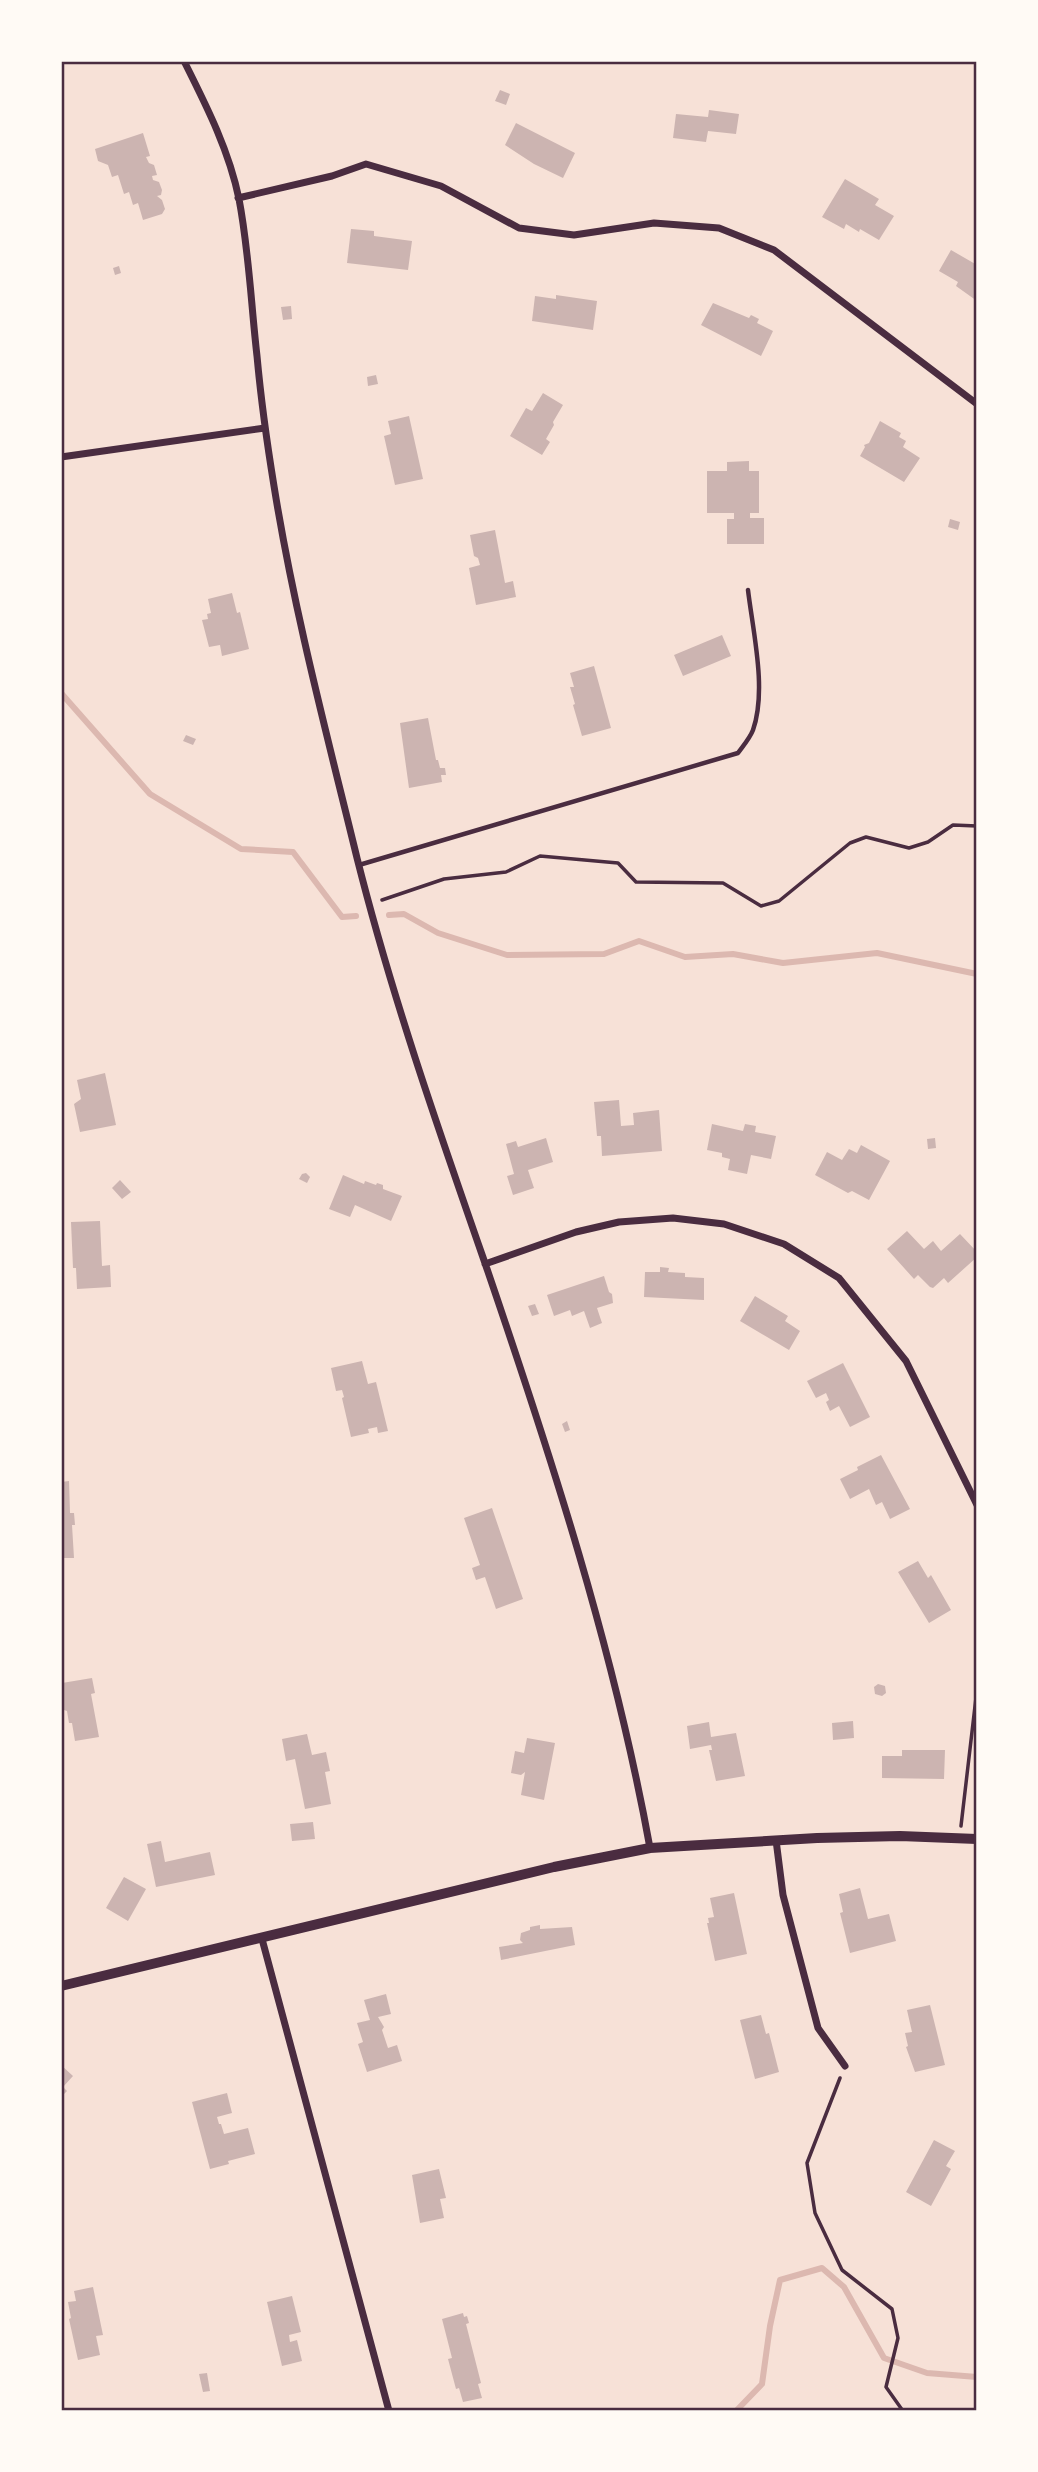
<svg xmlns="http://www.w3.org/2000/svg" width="1038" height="2472" font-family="Karla,sans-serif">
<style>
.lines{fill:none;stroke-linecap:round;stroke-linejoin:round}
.stream{stroke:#dcb8b0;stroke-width:6}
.building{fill:#ccb4b1}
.path{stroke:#4a2c40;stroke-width:3.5}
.service{stroke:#4a2c40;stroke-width:4.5}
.minor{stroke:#4a2c40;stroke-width:7}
.tertiary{stroke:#4a2c40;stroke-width:10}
.neatline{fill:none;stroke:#4a2c40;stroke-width:2.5}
</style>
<rect width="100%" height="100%" fill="#f7e1d7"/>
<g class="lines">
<path class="stream" d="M61 693 150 794 241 849 293 852 342 917 356 916
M389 915 404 914 438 933 507 955 604 954 639 941 685 957 733 954 783 963 877 953 977 974
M736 2411 762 2384 770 2326 780 2280 822 2268 844 2287 884 2358 927 2373 977 2377"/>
</g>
<path class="building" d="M500 90 510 94 506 105 495 101Z
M709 110 739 114 736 134 708 131 706 142 673 138 676 114 708 117Z
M516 123 575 153 563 178 534 164 505 145Z
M143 133 150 156 146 157 149 163 154 165 157 175 152 176 153 180 159 182 162 190 161 195 157 196 162 200 165 209 162 214 143 220 138 203 133 205 129 192 124 194 118 175 112 177 108 165 98 161 95 149Z
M845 179 879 199 875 205 894 216 879 240 860 229 859 232 846 224 844 229 822 217Z
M351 229 374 231V236L412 241 408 270 347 263Z
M951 250 977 265V301L956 286 958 282 939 271Z
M119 266 121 273 115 275 113 268Z
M556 295 597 301 593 330 532 321 535 296 556 299Z
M713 303 749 318 751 315 759 319 757 323 773 331 761 356 701 325Z
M291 306 292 319 283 320 281 307Z
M376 375 378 384 368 386 367 377Z
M543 393 563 405 553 422 554 425 546 439 550 442 542 455 510 436 526 408 532 411Z
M409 416 423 479 395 485 384 436 391 434 388 421Z
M880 421 901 433 899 437 906 441 903 447 920 458 904 482 860 456 865 447 864 445 869 443Z
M749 461V471H759V513H750V518H764V544H727V519H734V513H707V471H727V462Z
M950 519 960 522 958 530 948 527Z
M495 530 505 583 513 581 516 597 476 605 469 568 480 565 478 558 474 556 470 535Z
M232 593 237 613 240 612 249 649 222 656 220 645 209 647 202 620 208 619 207 614 211 613 208 599Z
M722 635 731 656 683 676 674 655Z
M594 666 611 728 582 736 573 705 575 704 570 687H574L570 673Z
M428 718 436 760H438L440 768H445L446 775H441L442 782 409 788 400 723Z
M186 735 196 739 193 745 183 741Z
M105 1073 116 1125 80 1132 74 1104 81 1099 77 1080Z
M619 1100 621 1126 634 1125 633 1113 659 1110 662 1151 602 1156 601 1136H597L594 1102Z
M712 1124 743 1131 745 1124 756 1126 755 1132 776 1136 771 1159 751 1155 747 1174 728 1170 730 1159 722 1157V1153L707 1150Z
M546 1138 553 1162 528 1170 534 1188 513 1195 507 1176 514 1174 506 1144 516 1141 518 1147Z
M935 1138 936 1148 928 1149 927 1139Z
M861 1145 890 1161 869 1200 852 1191 848 1193 815 1175 827 1152 842 1160 849 1149 857 1153Z
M306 1173 310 1177 307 1183 299 1179 302 1174Z
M343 1175 364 1184 365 1181 376 1185 377 1183 383 1185V1189L402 1196 391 1221 355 1205 350 1217 329 1209Z
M120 1180 131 1192 122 1199 112 1188Z
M100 1221 102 1266 110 1265 111 1287 77 1289 76 1268H73L71 1222Z
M907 1231 924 1249 933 1241 941 1251 960 1234 977 1252V1257L948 1283 944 1278 933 1288 930 1287 918 1275 914 1279 887 1249Z
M660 1267 669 1268 668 1272 685 1273V1277L704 1278V1300L644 1297 645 1272H660Z
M604 1276 609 1292 612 1294 613 1303 597 1308 602 1323 590 1328 584 1311 572 1316 570 1310 554 1316 547 1295Z
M755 1296 788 1316 785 1321 800 1331 789 1350 740 1321Z
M535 1304 539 1314 532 1316 528 1306Z
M362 1361 368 1384 376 1382 388 1431 378 1433 377 1427 368 1429 369 1433 351 1437 342 1398 344 1397 342 1390 336 1391 331 1368Z
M843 1363 870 1417 850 1427 839 1406 830 1411 826 1402 829 1400 826 1393 816 1398 807 1381Z
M567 1421 570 1430 565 1432 562 1424Z
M881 1455 910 1509 890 1519 882 1502 876 1505 869 1489 850 1499 840 1479 858 1470 857 1467Z
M69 1481 70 1513H74L75 1525H72L74 1558H61V1482Z
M492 1508 523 1599 496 1609 485 1577 476 1580 472 1568 480 1565 464 1518Z
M918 1561 928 1578 931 1575 951 1610 929 1623 898 1572Z
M92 1678 95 1693 91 1694 99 1737 75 1741 72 1723H69L67 1711 64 1710 62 1683Z
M878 1684 885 1686 886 1693 882 1696 875 1694 874 1687Z
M853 1721 854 1738 833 1740 832 1723Z
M709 1722 711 1737 736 1733 745 1776 716 1781 709 1750H712L711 1745 690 1749 687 1726Z
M307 1734 312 1755 326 1752 330 1771 325 1772 331 1804 305 1809 295 1759 286 1761 282 1739Z
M527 1738 555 1743 544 1800 521 1795 525 1772 521 1775 511 1773 515 1751 524 1753Z
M902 1750H945L944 1779 882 1778V1756H902Z
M313 1822 315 1839 292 1841 290 1824Z
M161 1841 165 1862 210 1852 215 1875 156 1887 147 1844Z
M124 1877 146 1889 128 1921 106 1908Z
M860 1888 868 1919 889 1914 896 1941 850 1953 840 1913 843 1912 839 1894Z
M734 1893 747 1954 715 1961 707 1923H709L708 1918 714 1917 710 1898Z
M540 1925V1929L572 1927 575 1945 501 1960 499 1947 523 1943 520 1940 521 1933 530 1930V1927Z
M386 1994 391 2014 378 2017 384 2027 382 2030 388 2048 397 2045 402 2061 367 2072 358 2044 363 2042 357 2023 370 2020 364 2000Z
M930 2005 945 2065 915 2072 906 2047 908 2046 905 2033 912 2032 907 2010Z
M761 2015 766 2034 769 2033 779 2072 755 2079 740 2020Z
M61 2065 73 2076 63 2087 67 2091 61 2097Z
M227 2093 232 2113 217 2117 219 2124H221L224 2134 248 2128 255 2154 228 2161 229 2164 210 2169 192 2102Z
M934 2140 955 2151 946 2166 951 2169 931 2206 906 2192Z
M439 2169 446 2198 440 2199 444 2218 420 2223 412 2175Z
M93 2287 103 2335 96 2336 100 2355 78 2360 69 2319 71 2318 68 2302 76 2301 74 2291Z
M292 2296 301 2332 289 2335 290 2342 297 2340 302 2361 282 2366 267 2302Z
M463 2313 464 2317 467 2316 469 2323 466 2324 481 2383 478 2384 482 2398 463 2402 459 2388 456 2389 448 2359 452 2358 442 2319Z
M207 2373 210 2391 203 2392 199 2374Z"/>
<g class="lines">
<path class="path" d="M382 900 444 879 506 872 540 856 618 863 636 882 723 883 761 906 779 901 850 843 866 837 909 848 928 842 953 825 977 826
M961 1826 977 1689
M840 2078 807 2163 815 2213 842 2270 892 2309 898 2338 886 2387 903 2411"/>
<path class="service" d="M359 865 738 753C743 746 750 738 753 730 767 690 753 632 748 590"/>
<path class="minor" d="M184 61C206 105 229 150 239 199 249 251 251 304 257 356 261 400 267 443 274 486 294 611 327 735 357 858 392 997 439 1131 486 1266 551 1456 614 1650 650 1848
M238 198 332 176 366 164 441 186 519 228 574 235 654 223 719 228 774 250 977 404
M61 457 265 428
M485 1264 576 1232 619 1222 673 1218 724 1224 784 1244 839 1278 906 1361 977 1505
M776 1840 783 1895 818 2028 845 2066
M262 1939 389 2411"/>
<path class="tertiary" d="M61 1986 554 1867 650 1848 817 1838 900 1836 977 1839"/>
</g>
<rect width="1038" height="2472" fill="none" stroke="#fffaf5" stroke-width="126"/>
<rect x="63" y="63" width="912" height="2346" class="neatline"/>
</svg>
